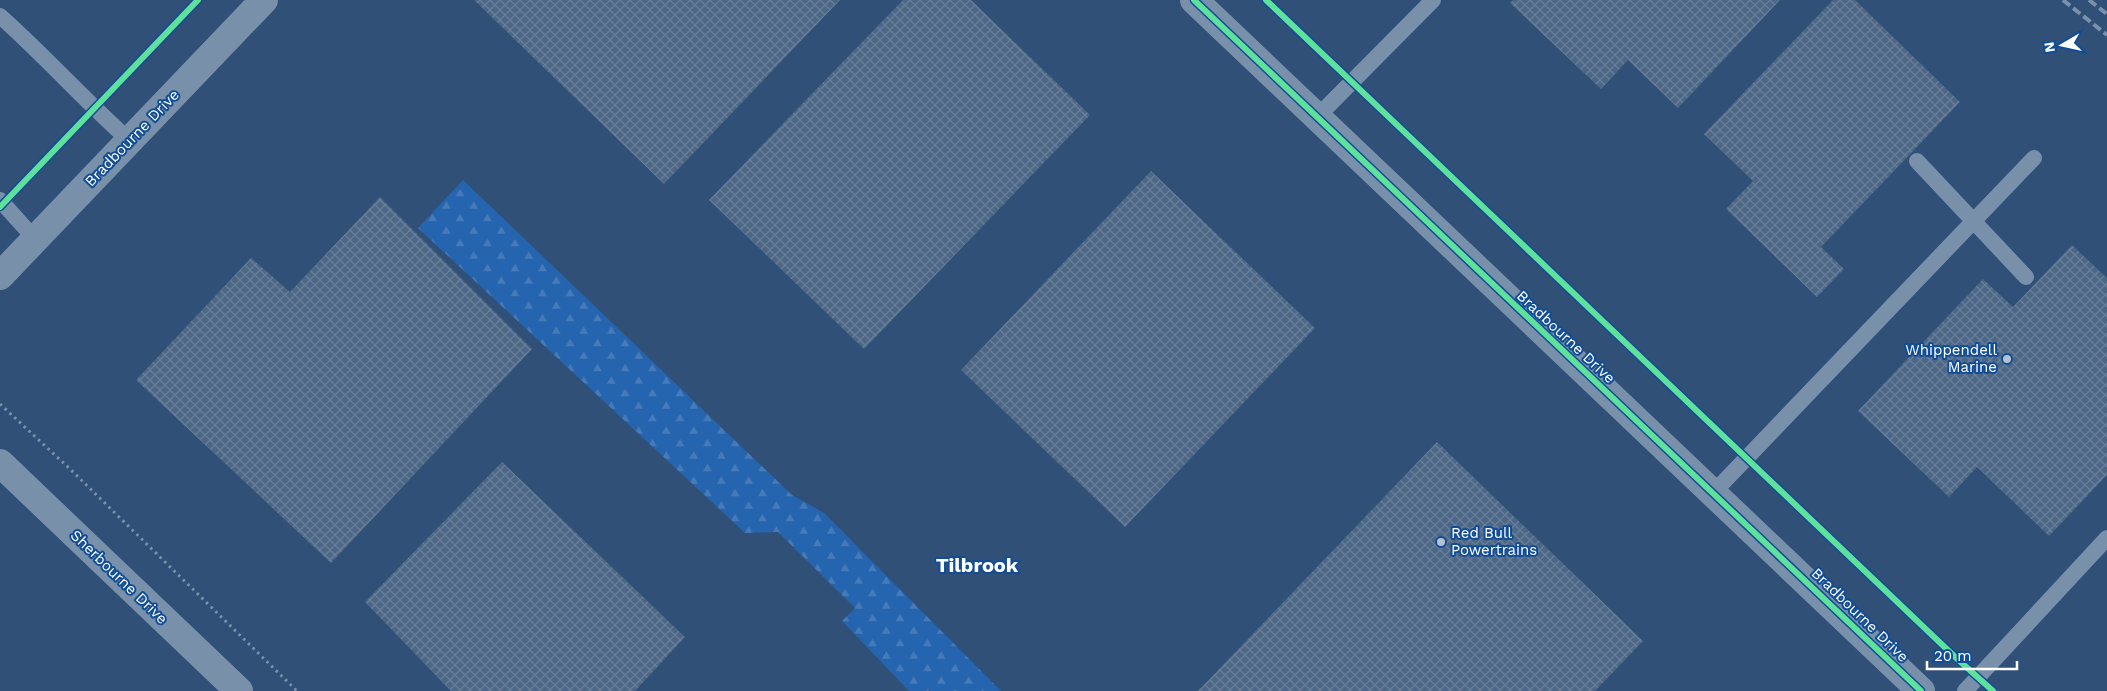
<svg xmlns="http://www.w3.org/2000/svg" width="2107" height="691" font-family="'Work Sans',sans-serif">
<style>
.forest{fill:url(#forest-firs)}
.building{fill:url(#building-cross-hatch)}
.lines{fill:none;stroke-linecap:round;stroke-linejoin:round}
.path{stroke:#7990ab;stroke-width:3;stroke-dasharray:2.5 4;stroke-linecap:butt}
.service{stroke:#7990ab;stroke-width:16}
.minor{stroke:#7990ab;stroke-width:28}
.rail{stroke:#7b90aa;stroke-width:4;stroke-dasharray:9 4;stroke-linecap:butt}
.cycleway-casing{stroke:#114d97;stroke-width:9}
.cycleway{stroke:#60e19b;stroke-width:6}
.poi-dot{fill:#b7c2d0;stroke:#114d97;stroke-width:2}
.labels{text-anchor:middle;stroke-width:4;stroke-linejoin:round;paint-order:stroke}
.street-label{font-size:15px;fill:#fff;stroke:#114d97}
.poi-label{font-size:15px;fill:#fff;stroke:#114d97;text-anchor:end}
.district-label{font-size:20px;font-weight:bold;fill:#fff;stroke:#114d97}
</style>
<defs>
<pattern id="forest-firs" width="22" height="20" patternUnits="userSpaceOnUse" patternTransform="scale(1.25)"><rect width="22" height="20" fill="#2564ae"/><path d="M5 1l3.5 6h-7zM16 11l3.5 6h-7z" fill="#467bba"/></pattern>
<pattern id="building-cross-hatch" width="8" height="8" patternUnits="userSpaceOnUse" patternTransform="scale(1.25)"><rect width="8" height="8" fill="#4d6787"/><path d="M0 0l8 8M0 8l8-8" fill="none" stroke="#687e99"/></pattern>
</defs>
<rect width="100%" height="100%" fill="#305078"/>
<path class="forest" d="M463 180 792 495 824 513 1001 691H909L842 621 855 608 778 532 745 533 418 228Z"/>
<path class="building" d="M474 0H840L664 184Z
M903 0H971L1090 115 864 349 709 200Z
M1513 0H1780L1678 108 1628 60 1601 89 1510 3Z
M1833 0H1855L1960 102 1821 247 1844 269 1817 297 1726 209 1753 181 1704 134Z
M1151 171 1315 328 1125 527 961 370Z
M380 197 532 349 331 563 136 380 251 258 290 292Z
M2072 245 2107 278V475L2049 536 1977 467 1949 497 1858 411 1983 279 2013 307Z
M1437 442 1643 641 1595 691H1198Z
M502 462 685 637 635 691H451L365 602Z"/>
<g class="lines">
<path class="path" d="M0 404 70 469 297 691"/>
<path class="service" d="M0 16C45 56 85 101 130 141
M1317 117 1433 0
M1917 161 2026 277
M0 200 35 239
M1713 493 2034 158
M1965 691 2107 538"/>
<path class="minor" d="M1194 0 1921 691
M0 276 264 0
M0 463 239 691"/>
<path class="rail" d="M2063 0 2107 35
M2089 0 2107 14"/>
<g class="cycleway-casing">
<path id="cycleway" d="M1194 0 1921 691
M1266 0 1954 656 1993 691
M0 207 198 0"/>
</g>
<use href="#cycleway" class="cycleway"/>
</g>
<g class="poi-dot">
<circle cx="2007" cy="359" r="5"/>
<circle cx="1441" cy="542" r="5"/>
</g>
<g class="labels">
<g class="street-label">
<text transform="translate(132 138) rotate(-46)" y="5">Bradbourne Drive</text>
<text transform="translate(1566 337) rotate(43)" y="5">Bradbourne Drive</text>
<text transform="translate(119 577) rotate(44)" y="5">Sherbourne Drive</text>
<text transform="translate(1860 615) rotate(44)" y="5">Bradbourne Drive</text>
</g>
<g class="poi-label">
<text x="1997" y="355">Whippendell<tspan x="1997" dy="17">Marine</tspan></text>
<text x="1451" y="538" text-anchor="start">Red Bull<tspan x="1451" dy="17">Powertrains</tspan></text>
</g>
<g class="district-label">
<text x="977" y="572">Tilbrook</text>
</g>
</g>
<g transform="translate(2062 45) rotate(261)" stroke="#114d97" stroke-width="4" paint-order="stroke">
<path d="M0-4L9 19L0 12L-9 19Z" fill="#ffffff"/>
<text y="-8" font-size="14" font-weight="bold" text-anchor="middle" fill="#ffffff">N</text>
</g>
<path d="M1927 661v8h90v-8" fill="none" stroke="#ffffff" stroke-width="2.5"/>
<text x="1934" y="661" font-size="15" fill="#ffffff" stroke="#114d97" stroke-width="4" paint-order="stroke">20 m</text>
</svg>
